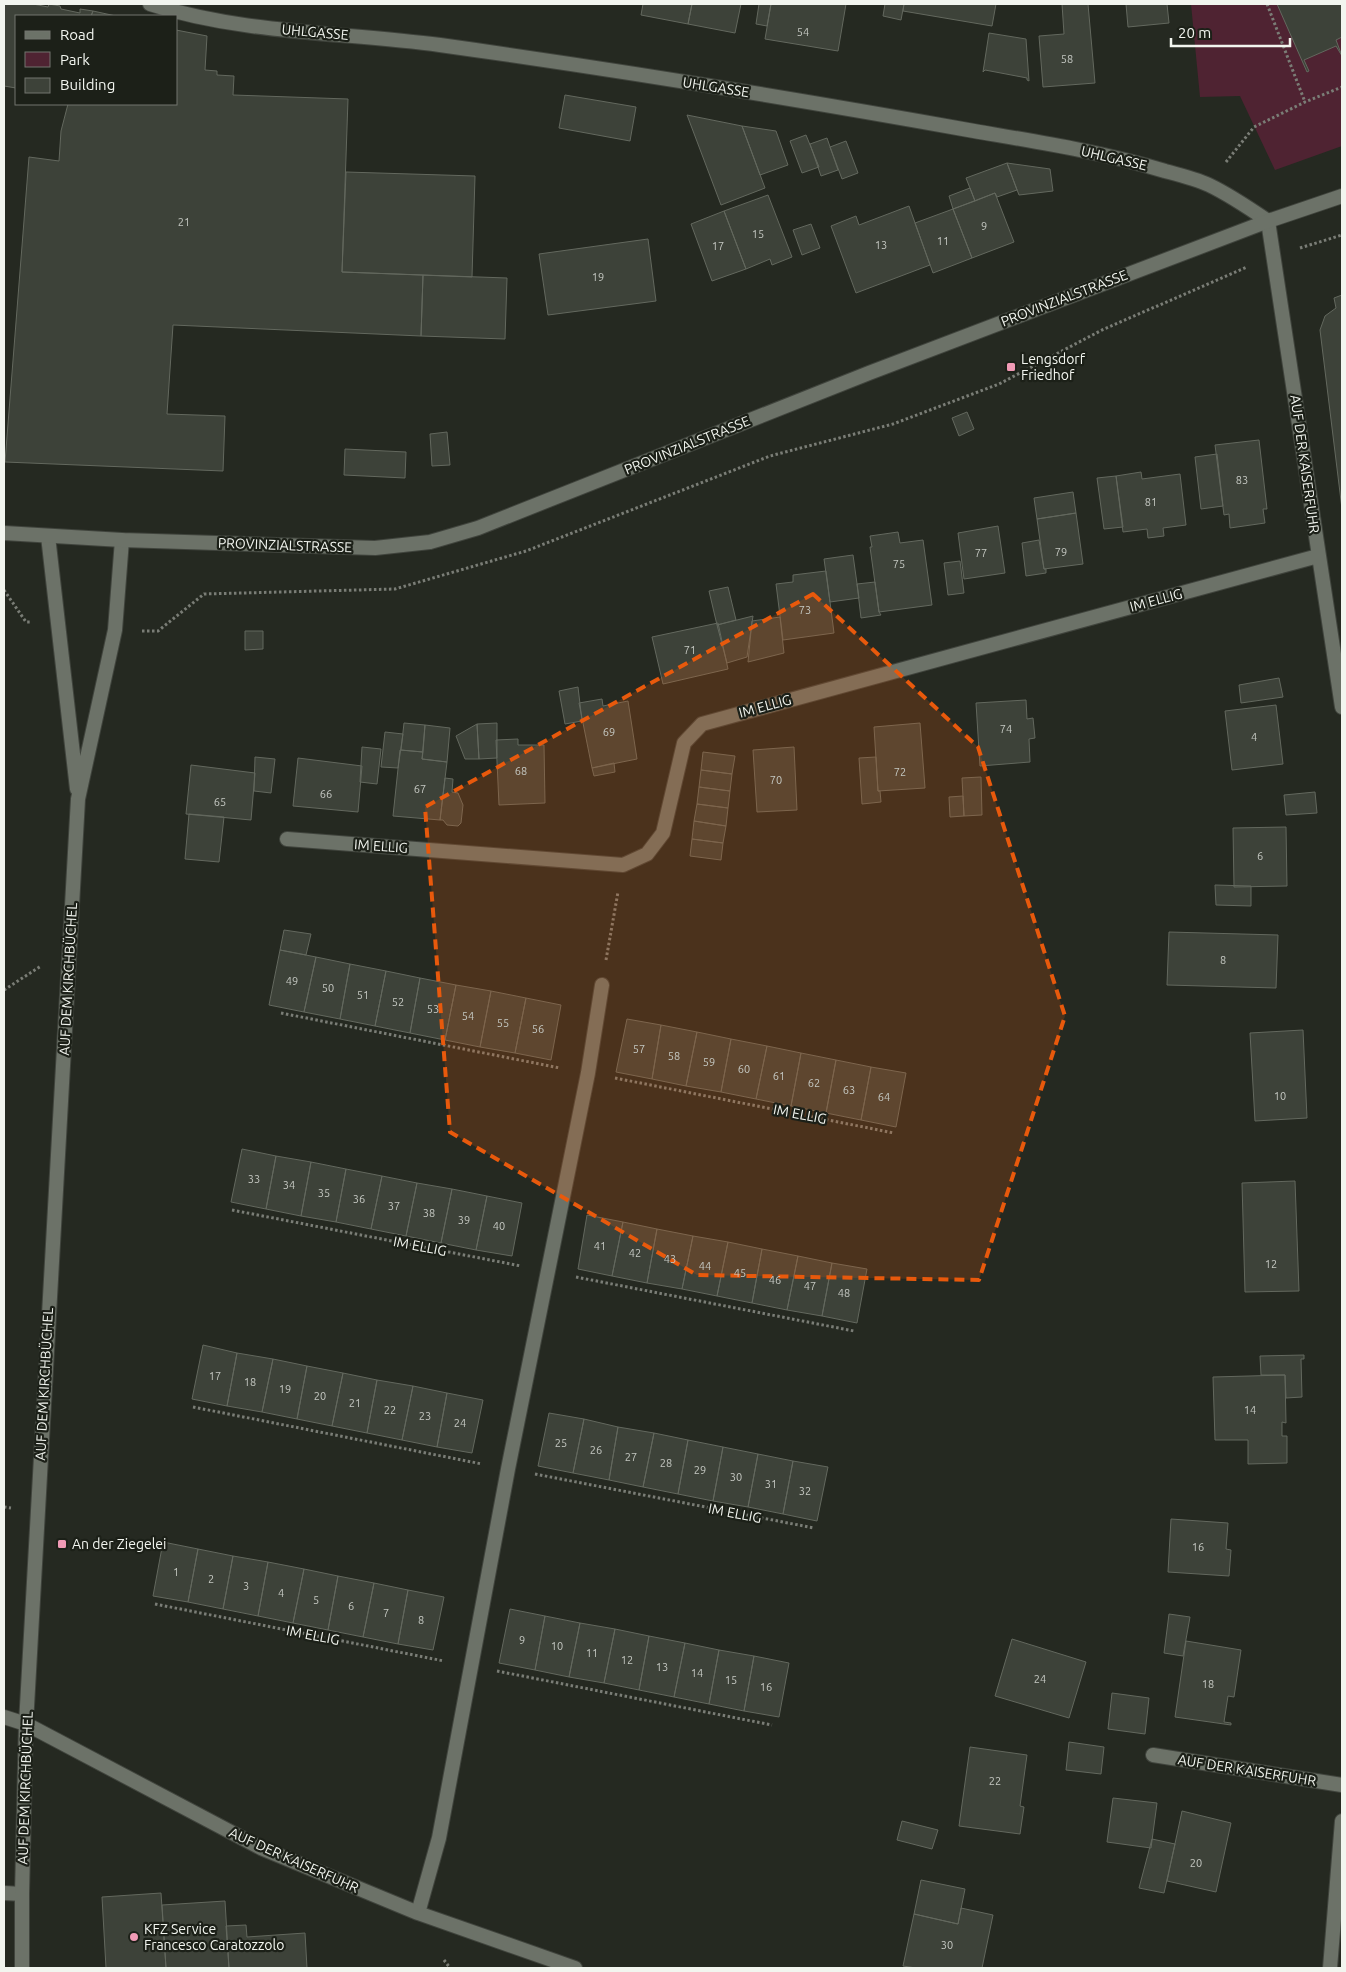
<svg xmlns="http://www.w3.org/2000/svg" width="1346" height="1972" font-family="Ubuntu,sans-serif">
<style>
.green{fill:#4f2332}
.building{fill:#3d4239;stroke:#63685e}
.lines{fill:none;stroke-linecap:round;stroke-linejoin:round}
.service-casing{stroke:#40443d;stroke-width:16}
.minor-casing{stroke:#40443d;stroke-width:16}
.tertiary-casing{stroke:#40443d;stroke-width:16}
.secondary-casing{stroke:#40443d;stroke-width:16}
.path{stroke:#7a7d76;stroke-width:3;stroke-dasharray:2.5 2.5;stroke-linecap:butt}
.service{stroke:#6c7268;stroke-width:14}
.minor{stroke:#6c7268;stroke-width:14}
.tertiary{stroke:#6c7268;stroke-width:14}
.secondary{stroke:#6c7268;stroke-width:14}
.marked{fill:#e8590c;fill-opacity:0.2;stroke:#e8590c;stroke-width:4;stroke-dasharray:10 6;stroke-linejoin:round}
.poi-dot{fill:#f09ab5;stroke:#1c2018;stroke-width:2}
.labels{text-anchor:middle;stroke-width:4.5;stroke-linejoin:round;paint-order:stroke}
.number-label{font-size:11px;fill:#c5c8c2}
.street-label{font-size:14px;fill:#f2f5ef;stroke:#1c2018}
.poi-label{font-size:14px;fill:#f2f5ef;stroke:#1c2018;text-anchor:start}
</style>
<rect width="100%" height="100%" fill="#252921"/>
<path class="green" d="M1191 4H1342V146L1275 170 1240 96 1200 97Z"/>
<path class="building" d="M4 4H33L48 7 49 4 60 6 61 9 80 13V9L93 11 91 16H16V88L4 86Z
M643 4H692L688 24 641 15Z
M692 4H741L735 33 688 24Z
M759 4H771L767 26 756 24Z
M771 4H846L838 51 765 39Z
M885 4H904L901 20 883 16Z
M904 4H996L992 26 903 11Z
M1062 4H1088L1095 83 1043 87 1039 36 1064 34Z
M1126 4H1167L1169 23 1128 27Z
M1277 4H1342V37L1336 40 1342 56 1336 46 1304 60 1309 71 1307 72Z
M93 11 116 16H91Z
M176 30 207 36 205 70 217 71V75L234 76 233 95 348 99 342 272 423 275 421 336 173 325 167 414 225 416 223 471 5 462 29 157 59 161 61 131 68 104H176Z
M989 33 1026 39 1029 81 1027 80V78L985 70 983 72Z
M565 95 636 107 630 141 559 128Z
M687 115 742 126 765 188 721 205Z
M742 126 776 131 788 165 760 175Z
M806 135 819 167 802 173 790 141Z
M827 138 838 170 821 176 810 144Z
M846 141 858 173 842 179 830 147Z
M1007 163 1050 169 1053 191 1019 195Z
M1007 163 1017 190 997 197 995 193 975 201 966 178Z
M346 172 475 176 472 277 342 272Z
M970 188 975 201 953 209 949 196Z
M995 193 1014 242 972 258 953 209Z
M768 195 792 257 772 265 770 259 746 269 724 211Z
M909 206 930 265 856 293 831 226 856 216 859 225Z
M953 209 972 258 933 273 915 223Z
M724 211 746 269 712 281 691 224Z
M811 224 820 248 802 255 793 230Z
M648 239 656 301 548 315 539 254Z
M423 275 507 278 505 339 421 336Z
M1342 295V509L1320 330 1325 316 1336 308 1334 298Z
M967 412 974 429 959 436 952 418Z
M447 432 450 465 432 466 430 434Z
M1259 440 1267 509H1263L1265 523 1230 528 1229 514 1224 515 1215 445Z
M345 449 406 452 405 478 344 475Z
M1217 454 1223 506 1201 509 1195 457Z
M1141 472 1142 479 1180 474 1186 525 1163 528 1164 536 1148 538 1147 529 1123 532 1116 476Z
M1116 476 1123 527 1104 529 1097 478Z
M1073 492 1076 513 1037 519 1034 498Z
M1076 513 1083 564 1044 569 1037 519Z
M998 526 1005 573 964 579 958 533Z
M898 532 900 543 923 540 932 605 879 612 870 547H872L870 536Z
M1039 540 1044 569H1046V573L1026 576 1022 543Z
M853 555 859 598 830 602 824 559Z
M960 561 964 593 948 595 944 563Z
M826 571 834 633 783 640 776 584 793 582V575Z
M875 582 879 612 881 615 861 618 857 584Z
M728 587 736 620 717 625 709 591Z
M753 616 747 657 727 663 717 625Z
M780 617 784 653 748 662 752 621Z
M718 623 728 669 663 684 652 637Z
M245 631H263V649L245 650Z
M1279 678 1283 697 1241 703 1239 685Z
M578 687 582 721 565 724 559 691Z
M602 699 603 706 628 701 637 759 592 768 579 703Z
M1026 700 1027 719 1033 718 1035 738 1029 739 1030 762 980 766 976 703Z
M1276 705 1283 764 1232 770 1225 711Z
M404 723 425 725 423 752 401 750Z
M497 723V758L479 759 477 724Z
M920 723 925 788 878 791 874 727Z
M477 724 479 759H465L456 736Z
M425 725 450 728 447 762 422 759Z
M385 732 403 734 398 768 381 767Z
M518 739V745H544L545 803 499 805 496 740Z
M362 747 381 749 377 784 360 782Z
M794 747 797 810 757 812 753 750Z
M400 750 423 752 422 759 447 762 440 820 393 816Z
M703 752 735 756 732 774 701 770Z
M255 757 275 759 271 793 254 791Z
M876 757 878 791H880L881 802 862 804 859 758Z
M298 758 362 766 358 812 293 806Z
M614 763 615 772 594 776 592 768Z
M191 765 255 773 251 820 186 814Z
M701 770 732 774 730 791 699 787Z
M981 777 982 815 964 816 962 778Z
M445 778 453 779 452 792 458 793 463 805 461 823 458 826 447 825 443 820H440Z
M699 787 730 791 728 808 697 804Z
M1315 792 1317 813 1286 815 1284 795Z
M963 796 964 816 950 817 949 797Z
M697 804 728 808 726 826 694 821Z
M189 814 224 817 219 862 185 859Z
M694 821 726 826 723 843 692 839Z
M1286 827 1287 886 1234 887 1233 828Z
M692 839 723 843 721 860 690 856Z
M1215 885 1251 886V906L1216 905Z
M284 930 311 934 306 955 280 950Z
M1169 932 1278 935 1276 988 1167 985Z
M280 950 316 957 304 1012 269 1005Z
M316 957 350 964 340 1019 304 1012Z
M350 964 386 971 375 1026 340 1019Z
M386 971 420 978 410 1033 375 1026Z
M420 978 456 985 445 1040 410 1033Z
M456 985 491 991 480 1047 445 1040Z
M491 991 526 998 515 1053 480 1047Z
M526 998 561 1005 551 1060 515 1053Z
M627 1019 661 1025 652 1079 616 1072Z
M661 1025 697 1032 686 1086 652 1079Z
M1303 1030 1307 1118 1255 1121 1250 1033Z
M697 1032 731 1039 721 1092 686 1086Z
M731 1039 767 1046 756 1099 721 1092Z
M767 1046 801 1053 791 1106 756 1099Z
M801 1053 836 1060 826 1113 791 1106Z
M836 1060 871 1067 861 1120 826 1113Z
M871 1067 906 1073 896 1127 861 1120Z
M242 1149 276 1156 266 1209 231 1202Z
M276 1156 311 1162 301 1216 266 1209Z
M311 1162 346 1169 336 1222 301 1216Z
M346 1169 382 1176 371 1229 336 1222Z
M382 1176 417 1183 406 1236 371 1229Z
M1295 1181 1299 1291 1245 1292 1242 1183Z
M417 1183 452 1189 441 1243 406 1236Z
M452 1189 487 1196 476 1250 441 1243Z
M487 1196 522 1203 512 1256 476 1250Z
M587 1215 623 1222 612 1276 578 1269Z
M623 1222 657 1229 647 1283 612 1276Z
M657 1229 693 1236 682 1289 647 1283Z
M693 1236 728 1242 717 1296 682 1289Z
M728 1242 762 1249 752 1303 717 1296Z
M762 1249 798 1256 787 1310 752 1303Z
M798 1256 832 1263 822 1316 787 1310Z
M832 1263 867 1269 857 1323 822 1316Z
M203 1345 237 1353 227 1406 192 1399Z
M237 1353 273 1359 262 1412 227 1406Z
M1304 1355V1359H1301L1302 1397 1286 1398 1285 1375H1261L1260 1356Z
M273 1359 307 1366 297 1419 262 1412Z
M307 1366 343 1373 332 1426 297 1419Z
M343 1373 377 1380 367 1433 332 1426Z
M1285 1375 1286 1423 1282 1422V1436H1287V1463L1248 1464V1440H1215L1213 1377Z
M377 1380 413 1386 402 1440 367 1433Z
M413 1386 447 1393 437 1447 402 1440Z
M447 1393 483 1400 472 1453 437 1447Z
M549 1413 584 1419 573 1473 538 1466Z
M584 1419 618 1427 609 1480 573 1473Z
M618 1427 654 1433 643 1487 609 1480Z
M654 1433 688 1440 678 1494 643 1487Z
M688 1440 723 1447 713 1501 678 1494Z
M723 1447 758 1454 748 1507 713 1501Z
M758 1454 793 1461 783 1514 748 1507Z
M793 1461 828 1467 817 1521 783 1514Z
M1171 1519 1228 1523 1226 1549 1231 1550 1229 1576 1168 1572Z
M163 1542 198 1549 188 1602 153 1596Z
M198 1549 233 1556 223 1609 188 1602Z
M233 1556 268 1562 258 1616 223 1609Z
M268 1562 304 1569 293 1623 258 1616Z
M304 1569 338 1576 328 1630 293 1623Z
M338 1576 374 1583 363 1637 328 1630Z
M374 1583 408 1590 398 1644 363 1637Z
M408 1590 444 1597 433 1650 398 1644Z
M510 1609 545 1616 535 1670 499 1663Z
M1169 1614 1190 1617 1183 1656 1164 1653Z
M545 1616 580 1623 569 1677 535 1670Z
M580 1623 615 1629 604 1683 569 1677Z
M615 1629 649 1636 639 1690 604 1683Z
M649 1636 685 1643 674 1697 639 1690Z
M1012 1639 1086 1662 1069 1718 995 1696Z
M1186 1641 1241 1650 1234 1697 1228 1696 1224 1722 1231 1723V1725L1175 1717Z
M685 1643 719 1650 709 1704 674 1697Z
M719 1650 754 1656 744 1711 709 1704Z
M754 1656 789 1663 779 1717 744 1711Z
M1112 1693 1149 1698 1145 1734 1108 1729Z
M1069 1742 1104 1747 1101 1774 1066 1770Z
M970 1747 1027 1755 1020 1806 1024 1807 1020 1834 959 1826Z
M1113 1798 1157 1803 1151 1848 1107 1842Z
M1182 1811 1231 1823 1216 1892 1167 1881Z
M902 1821 938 1830 932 1849 897 1840Z
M1152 1839 1175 1844 1164 1893 1139 1888Z
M921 1880 965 1889 958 1924 914 1914Z
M161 1893 166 1968H106L102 1897Z
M225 1901 229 1968H166L162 1905Z
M961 1908 993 1915 982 1968H916L903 1966 914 1914 958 1924Z
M246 1925 247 1937 305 1933 307 1968H229L226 1926Z"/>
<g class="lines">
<g class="service-casing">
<path id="service" d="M1153 1755 1342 1785
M4 1893 22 1894"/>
</g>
<g class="minor-casing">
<path id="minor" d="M150 4C243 34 343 32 440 45 618 70 796 99 974 131 1038 142 1103 152 1165 171 1180 175 1196 179 1209 185 1230 195 1249 208 1268 221L1342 707
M287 839 623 865 647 854 663 833 684 743 702 724 1318 556
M4 1717 26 1724 261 1848 418 1913 575 1968
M418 1913 439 1838 508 1469 588 1073 602 985
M1330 1968 1342 1821"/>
</g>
<g class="tertiary-casing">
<path id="tertiary" d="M48 536 77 789
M22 1968V1894L26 1724 78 799 115 630 122 540"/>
</g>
<g class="secondary-casing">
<path id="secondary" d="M4 533 122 540 375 548 430 542 478 528 869 373 1268 221 1342 196"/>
</g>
<path class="path" d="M1267 4 1305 102
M1226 162 1254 127 1305 102 1342 87
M1300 248 1342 235
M4 590 26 622H31
M142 631H158L204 594 395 589 526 551 770 456 893 424 999 384 1102 330 1247 267
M606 960 618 892
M4 990 41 966
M281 1013 560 1068
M615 1078 894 1133
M232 1210 521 1266
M576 1277 854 1331
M193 1407 482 1464
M535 1474 814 1528
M4 1507 11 1508
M155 1604 444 1661
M497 1671 772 1725
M444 1960 450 1968"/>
<use href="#service" class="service"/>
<use href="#minor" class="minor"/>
<use href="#tertiary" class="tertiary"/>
<use href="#secondary" class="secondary"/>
</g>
<path class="marked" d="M813 594 978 747 1065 1016 979 1280 697 1275 450 1132 425 807Z"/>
<g class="poi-dot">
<rect x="1006" y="362" width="10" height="10" rx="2.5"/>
<rect x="57" y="1539" width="10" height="10" rx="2.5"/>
<circle cx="134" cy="1937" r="5"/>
</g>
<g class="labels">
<g class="number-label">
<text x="803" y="36">54</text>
<text x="1067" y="63">58</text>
<text x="184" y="226">21</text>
<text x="984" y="230">9</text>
<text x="758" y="238">15</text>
<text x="943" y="245">11</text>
<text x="881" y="249">13</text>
<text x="718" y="250">17</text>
<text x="598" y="281">19</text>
<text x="1242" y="484">83</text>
<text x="1151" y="506">81</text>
<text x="1061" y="556">79</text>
<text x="981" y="557">77</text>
<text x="899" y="568">75</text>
<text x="805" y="614">73</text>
<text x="690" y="654">71</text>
<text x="1006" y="733">74</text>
<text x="609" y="736">69</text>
<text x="1254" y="741">4</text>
<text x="521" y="775">68</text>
<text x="900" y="776">72</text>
<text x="776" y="784">70</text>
<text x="420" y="793">67</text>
<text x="326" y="798">66</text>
<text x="220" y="806">65</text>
<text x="1260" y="860">6</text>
<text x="1223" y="964">8</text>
<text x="292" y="985">49</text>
<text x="328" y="992">50</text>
<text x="363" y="999">51</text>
<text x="398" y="1006">52</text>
<text x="433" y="1013">53</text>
<text x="468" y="1020">54</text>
<text x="503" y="1027">55</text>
<text x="538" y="1033">56</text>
<text x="639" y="1053">57</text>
<text x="674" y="1060">58</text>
<text x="709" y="1066">59</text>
<text x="744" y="1073">60</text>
<text x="779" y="1080">61</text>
<text x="814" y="1087">62</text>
<text x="849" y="1094">63</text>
<text x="1280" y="1100">10</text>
<text x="884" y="1101">64</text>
<text x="254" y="1183">33</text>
<text x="289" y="1189">34</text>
<text x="324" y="1197">35</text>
<text x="359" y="1203">36</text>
<text x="394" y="1210">37</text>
<text x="429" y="1217">38</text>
<text x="464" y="1224">39</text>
<text x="499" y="1230">40</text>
<text x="600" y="1250">41</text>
<text x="635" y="1257">42</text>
<text x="670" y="1263">43</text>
<text x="1271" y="1268">12</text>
<text x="705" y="1270">44</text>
<text x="740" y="1277">45</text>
<text x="775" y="1284">46</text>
<text x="810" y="1290">47</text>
<text x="844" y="1297">48</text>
<text x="215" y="1380">17</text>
<text x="250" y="1386">18</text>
<text x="285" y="1393">19</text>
<text x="320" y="1400">20</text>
<text x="355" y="1407">21</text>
<text x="390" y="1414">22</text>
<text x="1250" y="1414">14</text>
<text x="425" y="1420">23</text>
<text x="460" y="1427">24</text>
<text x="561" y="1447">25</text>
<text x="596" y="1454">26</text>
<text x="631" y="1461">27</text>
<text x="666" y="1467">28</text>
<text x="700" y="1474">29</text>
<text x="736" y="1481">30</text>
<text x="771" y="1488">31</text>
<text x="805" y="1495">32</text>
<text x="1198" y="1551">16</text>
<text x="176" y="1576">1</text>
<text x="211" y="1583">2</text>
<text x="246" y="1590">3</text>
<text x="281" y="1597">4</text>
<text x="316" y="1604">5</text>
<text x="351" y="1610">6</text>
<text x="386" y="1617">7</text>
<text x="421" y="1624">8</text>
<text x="522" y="1644">9</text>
<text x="557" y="1650">10</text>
<text x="592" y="1657">11</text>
<text x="627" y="1664">12</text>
<text x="662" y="1671">13</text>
<text x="697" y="1677">14</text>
<text x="1040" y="1683">24</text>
<text x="731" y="1684">15</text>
<text x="1208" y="1688">18</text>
<text x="766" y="1691">16</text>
<text x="995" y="1785">22</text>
<text x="1196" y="1867">20</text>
<text x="947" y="1949">30</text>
</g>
<g class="street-label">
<text transform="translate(315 32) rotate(5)" y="5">UHLGASSE</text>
<text transform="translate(716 87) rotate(9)" y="5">UHLGASSE</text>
<text transform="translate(1114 158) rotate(13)" y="5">UHLGASSE</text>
<text transform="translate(1064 298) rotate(-21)" y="5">PROVINZIALSTRASSE</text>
<text transform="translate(687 445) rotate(-22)" y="5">PROVINZIALSTRASSE</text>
<text transform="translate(1305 464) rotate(82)" y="5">AUF DER KAISERFUHR</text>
<text transform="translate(285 545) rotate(2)" y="5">PROVINZIALSTRASSE</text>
<text transform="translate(1156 600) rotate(-15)" y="5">IM ELLIG</text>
<text transform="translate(765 706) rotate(-15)" y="5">IM ELLIG</text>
<text transform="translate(381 846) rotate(4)" y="5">IM ELLIG</text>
<text transform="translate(68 979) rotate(-87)" y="5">AUF DEM KIRCHBÜCHEL</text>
<text transform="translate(800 1114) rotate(11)" y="5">IM ELLIG</text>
<text transform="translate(420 1246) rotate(11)" y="5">IM ELLIG</text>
<text transform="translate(44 1384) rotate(-87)" y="5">AUF DEM KIRCHBÜCHEL</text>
<text transform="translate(735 1513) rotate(11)" y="5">IM ELLIG</text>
<text transform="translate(313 1635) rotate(11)" y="5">IM ELLIG</text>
<text transform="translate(1247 1770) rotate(9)" y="5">AUF DER KAISERFUHR</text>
<text transform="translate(25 1788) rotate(-88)" y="5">AUF DEM KIRCHBÜCHEL</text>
<text transform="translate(294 1860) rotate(24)" y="5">AUF DER KAISERFUHR</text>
</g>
<g class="poi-label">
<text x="1021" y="364">Lengsdorf<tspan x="1021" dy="16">Friedhof</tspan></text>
<text x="72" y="1549">An der Ziegelei</text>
<text x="144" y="1934">KFZ Service<tspan x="144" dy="16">Francesco Caratozzolo</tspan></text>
</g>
</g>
<rect width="1346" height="1972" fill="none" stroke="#f2f5ef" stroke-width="10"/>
<rect x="15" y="15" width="162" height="90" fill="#1c2018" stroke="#72756e"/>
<rect x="25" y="31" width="25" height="8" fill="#6c7268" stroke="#72756e"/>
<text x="60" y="40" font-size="15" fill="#f2f5ef">Road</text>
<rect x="25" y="52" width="25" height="15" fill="#4f2332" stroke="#72756e"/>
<text x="60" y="65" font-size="15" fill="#f2f5ef">Park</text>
<rect x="25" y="78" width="25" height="15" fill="#3d4239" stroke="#72756e"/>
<text x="60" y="90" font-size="15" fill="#f2f5ef">Building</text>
<path d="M1171 38v8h119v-8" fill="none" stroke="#f2f5ef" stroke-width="2.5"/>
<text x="1178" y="38" font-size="15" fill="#f2f5ef" stroke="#1c2018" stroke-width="4" paint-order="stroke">20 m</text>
</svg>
